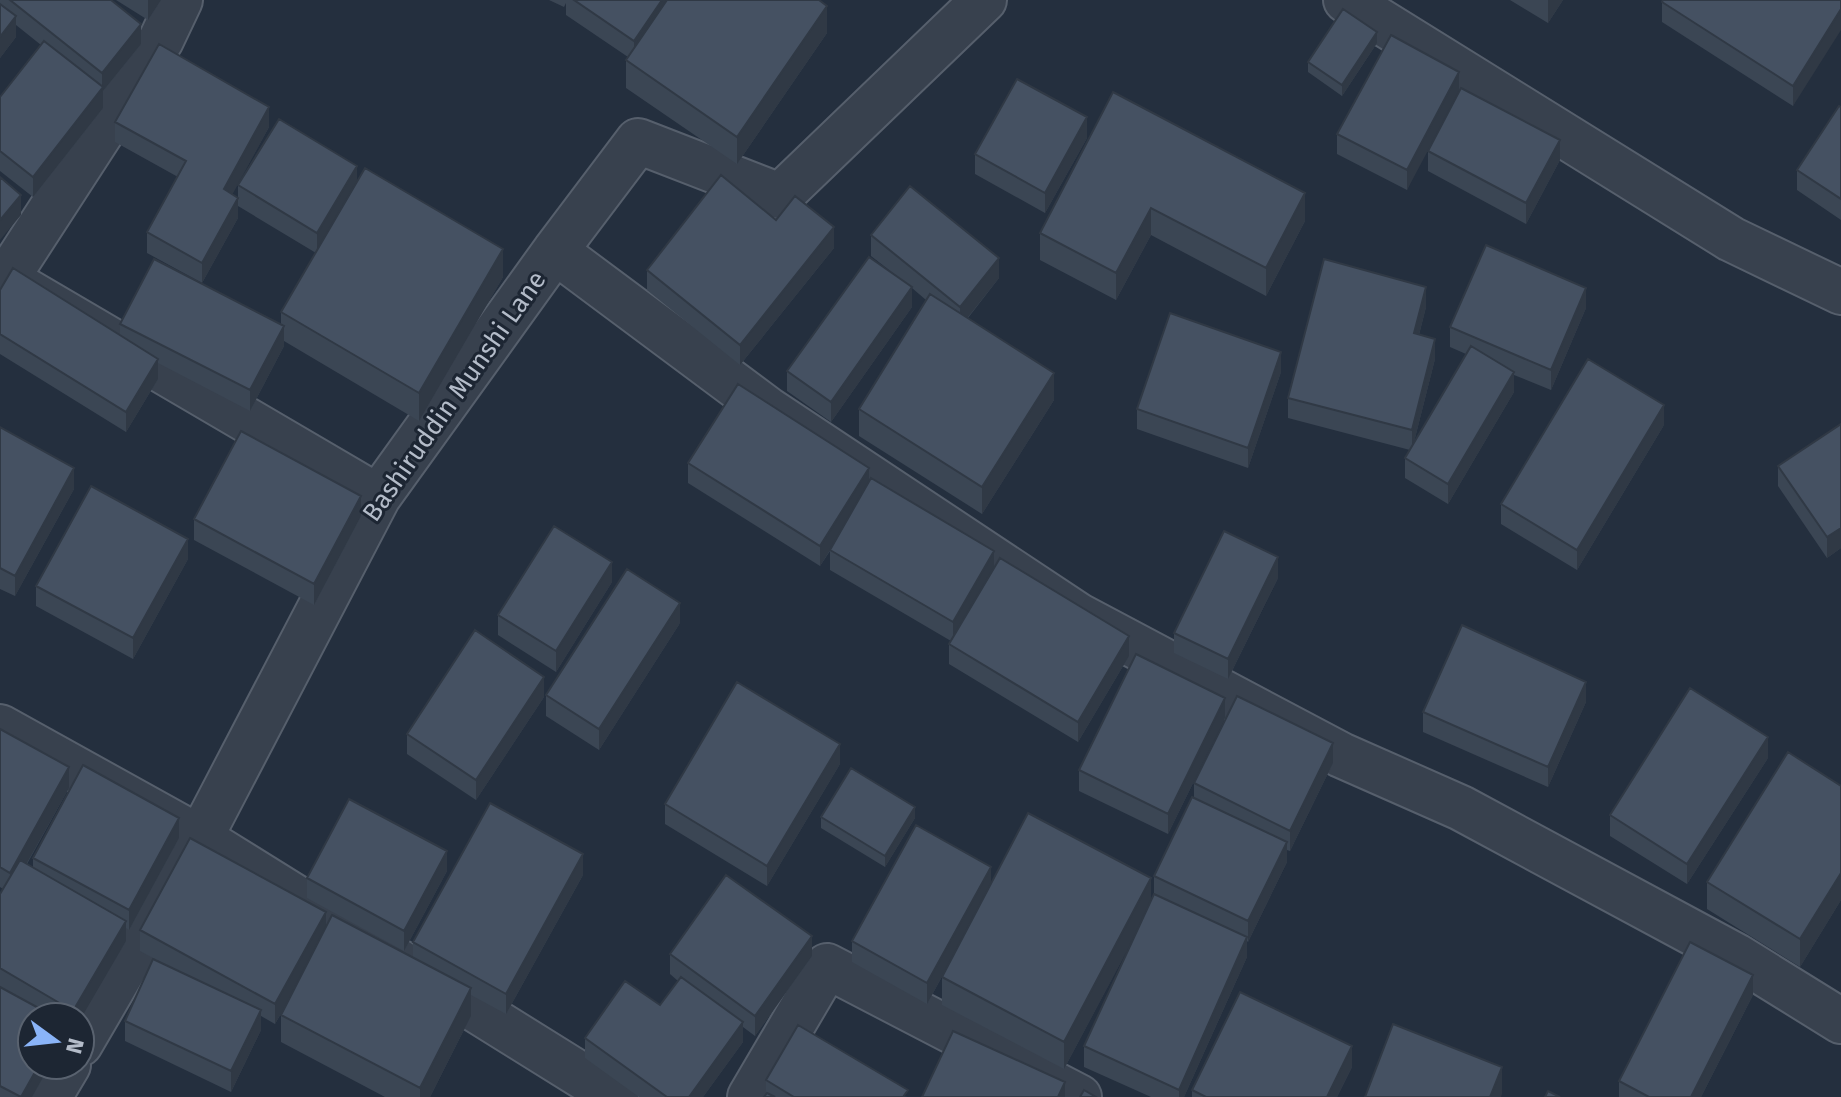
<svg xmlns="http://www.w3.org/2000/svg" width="1841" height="1097" font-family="'Fira Sans',sans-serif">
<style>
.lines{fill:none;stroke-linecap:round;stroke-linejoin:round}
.minor-casing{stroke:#565f6c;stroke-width:48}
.minor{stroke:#38414e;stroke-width:44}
.wall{fill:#3b4654}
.shaded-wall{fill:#303945}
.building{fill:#455162;stroke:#303945;stroke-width:2}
.labels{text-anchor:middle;stroke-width:6;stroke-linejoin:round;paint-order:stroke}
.street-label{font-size:26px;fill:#b4bcc9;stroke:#1d2633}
</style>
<rect width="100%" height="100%" fill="#242f3e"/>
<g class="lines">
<g class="minor-casing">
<path id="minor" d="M1346 0 1731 239 1841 292
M555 251 767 409 1079 616 1341 755 1461 808 1736 956 1841 1021
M0 283 6 279 378 497
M0 291 6 279 161 40 180 0
M0 727 200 838 616 1097
M80 1044 200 838 378 497 555 251 638 141 780 196 984 0
M49 1097 68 1065
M750 1097 827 966 1079 1097"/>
</g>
<use href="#minor" class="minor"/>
</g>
<path class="wall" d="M0 0H111L141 44 103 91V108L33 197 0 171V97L41 45 16 25V37L0 58Z
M116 0H161L148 20Z
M549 0H574L827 33 737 164 626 88V60L628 57 566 15V3L564 7Z
M1510 0H1563L1548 23Z
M1841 0 1793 106 1662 22V2Z
M1377 43 1342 96 1308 72V62Z
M1459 72 1407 190 1337 154V134Z
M1113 92 1305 221 1266 296 1151 235 1116 300 1040 260V233Z
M1841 107V220L1797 190V170Z
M115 122 269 127 232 194 238 198V185L357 182 503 277 419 421 284 341V346L250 411 158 363V379L126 432 0 354V290L120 335V324H281V312L316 253 238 206V218L202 283 147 253V232L178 177 115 142Z
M1087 138 1045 213 975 174V154Z
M1428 151 1560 160 1526 224 1428 171Z
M776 220 834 248 740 365 647 290V270Z
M871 235 999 278 968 318 1054 400 982 514 859 436V409L926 300 912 288V307L831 422 787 391V371L898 277 871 256Z
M1426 307 1419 335 1435 359 1414 442 1466 354 1450 347V327L1586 308 1551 390 1514 375V392L1448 504 1405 478V458L1410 450 1288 418V398Z
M1281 372 1248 468 1137 429V409Z
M1841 424V548L1827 558 1778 486V466Z
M1664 425 1577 570 1501 524V504Z
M0 427 74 489 15 596 0 589Z
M688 463 869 482 994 568 1129 656 1078 742 949 664V644L951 641 830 570V551L820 566 688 483Z
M361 516 314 605 194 540V519Z
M188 559 133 659 36 606V586Z
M1278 578 1228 679 1174 653V633Z
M612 582 556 672 498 635V615Z
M680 623 599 750 546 716V695Z
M544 697 476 800 407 754V734Z
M1586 702 1548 787 1423 732V712Z
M1225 718 1168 834 1079 791V770Z
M0 729 69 788 27 864 33 867V858L179 838 129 930 126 928V941L80 1017H32V1065H50L32 1097H0V894L3 889 0 887Z
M1768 758 1687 884 1610 836V815Z
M1333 763 1290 851 1287 850V862L1248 942 1247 941V957L1184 1097H1151L1084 1067V1046L1134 937 1064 1069 942 1005V977L962 940 927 1004 852 962V941L991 884 1151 901 1154 894V876L1194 798V783Z
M840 764 767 886 665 824V804Z
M1841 786V900L1800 967 1707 909V882Z
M821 817 915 818 885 867 821 828Z
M447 871 404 951 307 898V878Z
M583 875 506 1014 471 995V1016L430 1097H385L281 1042V1015L294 991 275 1024 261 1016V1030L231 1092 125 1041V1021L166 965 140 951V930L326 928 413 958V942Z
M670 954 812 956 755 1036 743 1027V1042L703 1097H639L585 1058V1038L660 1005 678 981 670 974Z
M1753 995 1701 1097H1619V1081Z
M1352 1067 1337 1097H1192V1090Z
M766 1080 908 1097H764L766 1094Z"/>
<path class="shaded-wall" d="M148 0H161L148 20Z
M662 0H675L634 61V41Z
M1548 0H1563L1548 23Z
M827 6V33L737 164V137Z
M1841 9V30L1793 106V86Z
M16 16V37L0 58V37Z
M141 24V44L103 91V108L33 197V177L102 89V73Z
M1377 32V43L1342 96V85Z
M1459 72V92L1407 190V170Z
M269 107V127L224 210V189Z
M1087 117V138L1045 213V193Z
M1560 140V160L1526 224V203Z
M357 166V187L317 253V233Z
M1305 193V221L1266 296V268Z
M21 195V215L0 240V220Z
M238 198V218L202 283V263Z
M1151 208V235L1116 300V273Z
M834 227V248L740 365V345Z
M503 249V277L419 421V393Z
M999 258V278L960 327V307Z
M912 287V307L831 422V402Z
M1426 287V307L1414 354V333Z
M1586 288V308L1551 390V370Z
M284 326V346L250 411V390Z
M1435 339V359L1412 450V430Z
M1281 352V372L1248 468V448Z
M158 359V379L126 432V412Z
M1514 372V392L1448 504V484Z
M1054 373V400L982 514V487Z
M1664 405V425L1577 570V550Z
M74 468V489L15 596V576Z
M869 468V488L820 566V546Z
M361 496V516L314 605V584Z
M1841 528V548L1827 558V537Z
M188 539V559L133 659V638Z
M994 551V571L953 643V622Z
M1278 557V578L1228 679V659Z
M612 562V582L556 672V651Z
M680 603V623L599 750V729Z
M1129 636V656L1078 742V722Z
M544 677V697L476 800V780Z
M1586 682V702L1548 787V767Z
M1225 698V718L1168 834V814Z
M1768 737V758L1687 884V864Z
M1333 743V763L1290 851V831Z
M840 744V764L767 886V866Z
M69 767V788L10 893V873Z
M915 807V818L885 867V856Z
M179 818V838L129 930V910Z
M1287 842V862L1248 942V921Z
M447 851V871L404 951V931Z
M583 854V875L506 1014V994Z
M991 867V887L927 1004V983Z
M1841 873V900L1800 967V939Z
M1151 878V906L1064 1069V1042Z
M326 912V932L275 1024V1004Z
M126 921V941L80 1020V1017H73V1011Z
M812 936V956L755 1036V1016Z
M1247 937V957L1184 1097H1179V1090Z
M1753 975V995L1701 1097H1691Z
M471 988V1016L430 1097H420V1088Z
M261 1010V1030L231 1092V1071Z
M743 1022V1042L703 1097H689Z
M1352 1046V1067L1337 1097H1327Z
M39 1065H50L32 1097H21Z
M1502 1067V1094L1501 1097H1490Z
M1065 1082V1097H1058Z"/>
<path class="building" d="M10 0H111L141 24 102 73Z
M574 0H662L634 41Z
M667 0H819L827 6 737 137 626 60Z
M1663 0H1841V9L1793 86 1662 2Z
M0 4 16 16 0 37Z
M1343 9 1377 32 1342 85 1308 62Z
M1391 35 1459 72 1407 170 1337 134Z
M44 41 103 87 33 177 0 151V97Z
M159 44 269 107 224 189 238 198 202 263 147 232 186 161 115 122Z
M1017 79 1087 117 1045 193 975 154Z
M1461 88 1560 140 1526 203 1428 151Z
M1113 92 1305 193 1266 268 1151 208 1116 273 1040 233Z
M1839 106 1841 107V199L1797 170Z
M279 119 357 166 317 233 238 185Z
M365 168 503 249 419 393 281 312Z
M721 175 776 220 795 196 834 227 740 345 647 270Z
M0 177 21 195 0 220Z
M910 186 999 258 960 307 871 235Z
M1486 245 1586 288 1551 370 1450 327Z
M869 257 912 287 831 402 787 371Z
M154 259 284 326 250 390 120 324Z
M1324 259 1426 287 1414 333 1435 339 1412 430 1288 398Z
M13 268 158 359 126 412 0 334V290Z
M930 294 1054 373 982 487 859 409Z
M1170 313 1281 352 1248 448 1137 409Z
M1471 346 1514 372 1448 484 1405 458Z
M1588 359 1664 405 1577 550 1501 504Z
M738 384 869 468 820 546 688 463Z
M1841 424V528L1827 537 1778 466Z
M0 427 74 468 15 576 0 568Z
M241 431 361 496 314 584 194 519Z
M871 478 994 551 953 622 830 550Z
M91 486 188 539 133 638 36 586Z
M554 526 612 562 556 651 498 615Z
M1224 531 1278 557 1228 659 1174 633Z
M1000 558 1129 636 1078 722 949 644Z
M627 569 680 603 599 729 546 695Z
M1462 625 1586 682 1548 767 1423 712Z
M475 630 544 677 476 780 407 734Z
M1136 654 1225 698 1168 814 1079 770Z
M737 682 840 744 767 866 665 804Z
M1690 688 1768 737 1687 864 1610 815Z
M1237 696 1333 743 1290 831 1194 783Z
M0 729 69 767 10 873 0 867Z
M1788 752 1841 786V873L1800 939 1707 882Z
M83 765 179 818 129 910 33 858Z
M851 768 915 807 885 856 821 817Z
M1192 797 1287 842 1248 921 1154 876Z
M349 799 447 851 404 931 307 878Z
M490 803 583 854 506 994 413 942Z
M1028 813 1151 878 1064 1042 942 977Z
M916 825 991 867 927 983 852 941Z
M190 838 326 912 275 1004 140 930Z
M20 860 126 921 73 1011 0 968V894Z
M726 875 812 936 755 1016 670 954Z
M1154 894 1247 937 1179 1090 1084 1046Z
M332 915 471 988 420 1088 281 1015Z
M1690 942 1753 975 1691 1097H1649L1619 1081Z
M153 959 261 1010 231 1071 125 1021Z
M681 977 743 1022 689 1097H667L585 1038 625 981 660 1005Z
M0 987 55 1017H32V1065H39L21 1097 0 1086Z
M1240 992 1352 1046 1327 1097H1206L1192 1090Z
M1393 1024 1502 1067 1490 1097H1365Z
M798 1025 908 1090 903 1097H794L766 1080Z
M953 1031 1065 1082 1058 1097H922Z
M1084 1090 1096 1097H1080Z
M1548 1091 1560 1097H1545Z
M767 1093 775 1097H764Z"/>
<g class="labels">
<g class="street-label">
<text transform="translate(454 396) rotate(-55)" y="9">Bashiruddin Munshi Lane</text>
</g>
</g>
<g transform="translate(56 1041) rotate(105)"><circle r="38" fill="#1d2633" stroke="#59626f" stroke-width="2"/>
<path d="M0-6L14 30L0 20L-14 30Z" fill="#8ab4f8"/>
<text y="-12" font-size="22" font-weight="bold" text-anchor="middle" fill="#b4bcc9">N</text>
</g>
</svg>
